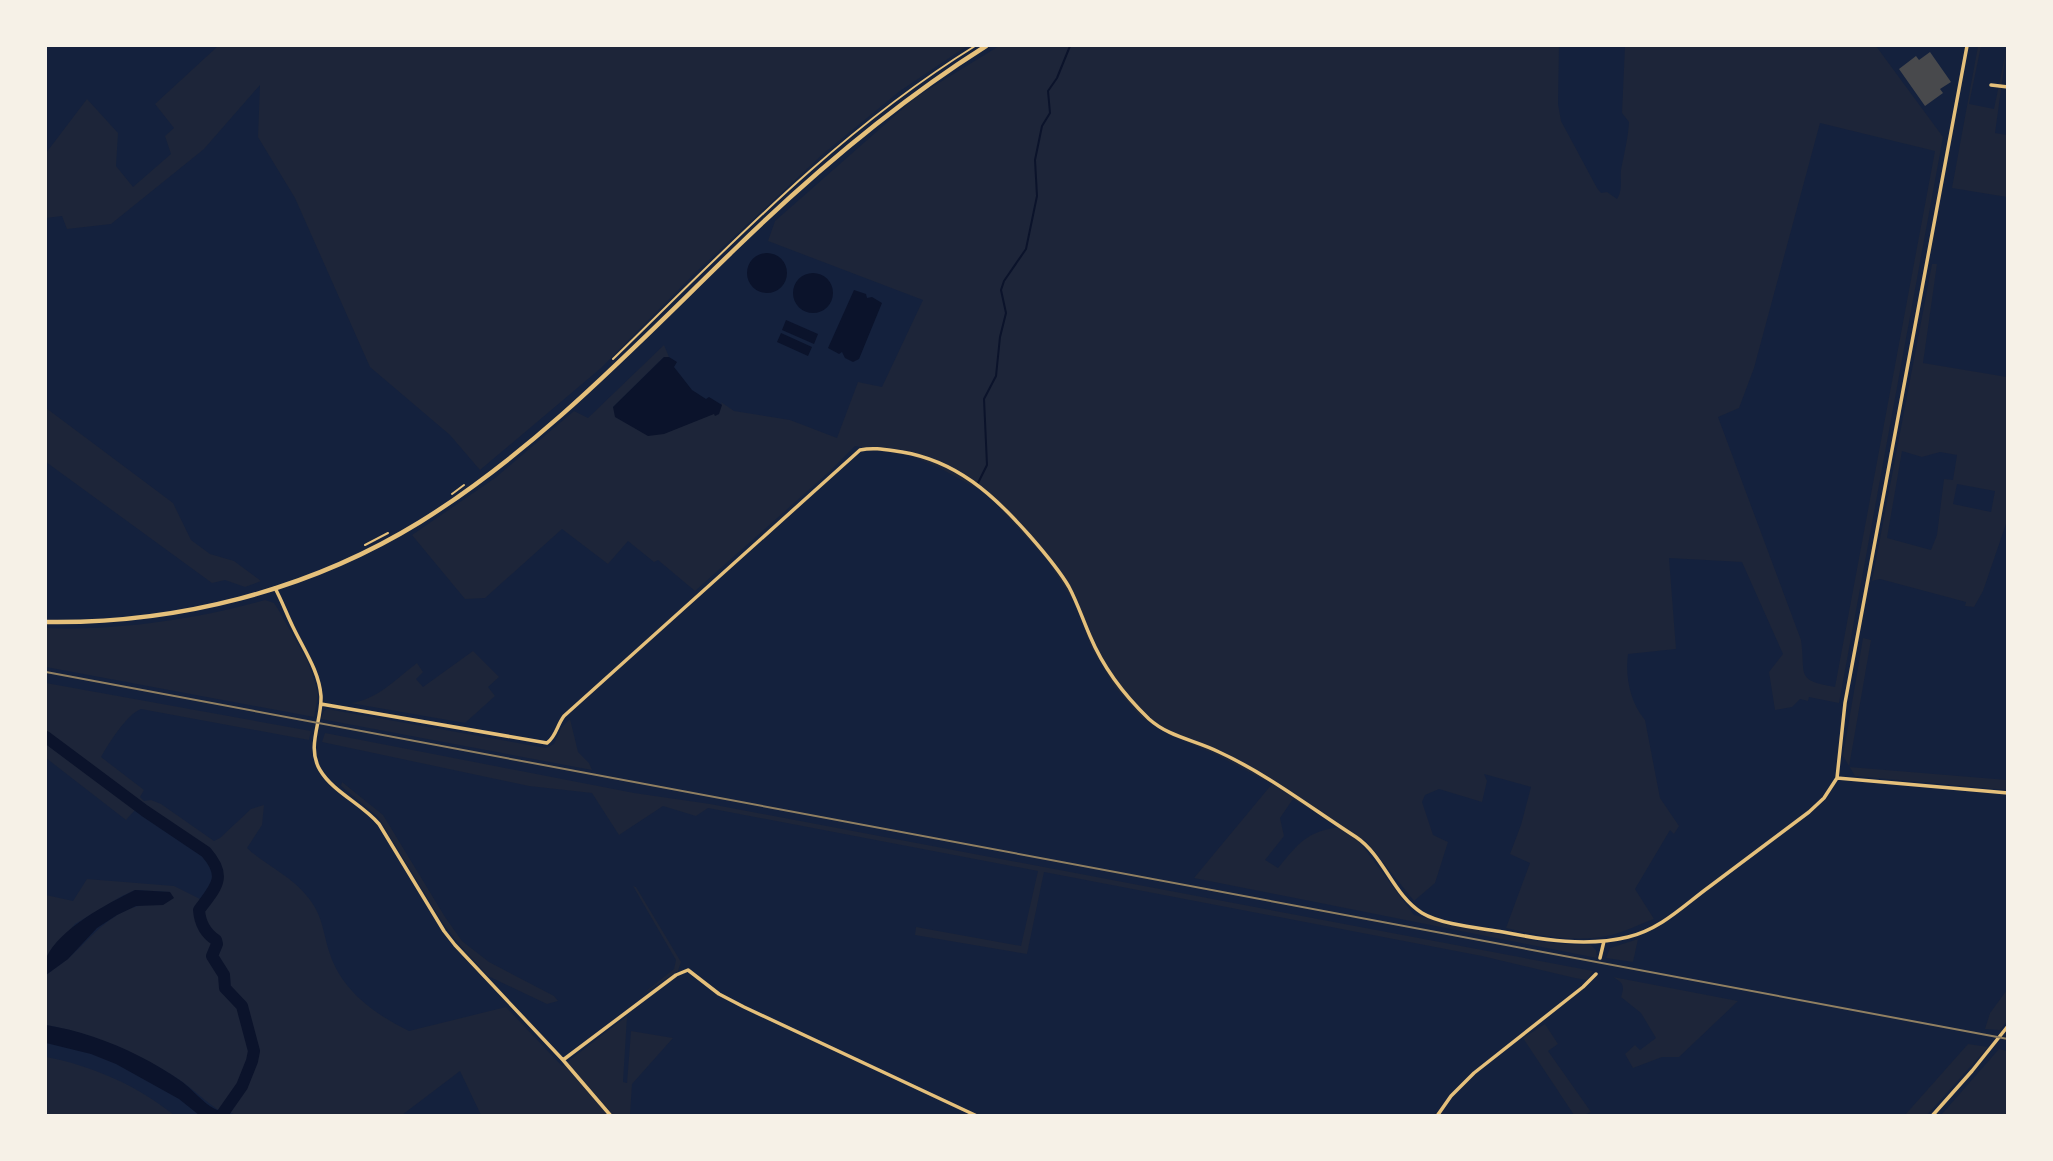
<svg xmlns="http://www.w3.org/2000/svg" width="2053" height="1161" font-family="Helvetica,sans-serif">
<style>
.green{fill:#1d2539;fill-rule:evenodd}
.water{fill:#0b132b}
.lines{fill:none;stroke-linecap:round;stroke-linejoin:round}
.stream{stroke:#0b132b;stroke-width:2}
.river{stroke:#0b132b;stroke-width:12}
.building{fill:#48494c}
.path{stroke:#e5c07b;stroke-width:2}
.minor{stroke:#e5c07b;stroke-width:3.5}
.tertiary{stroke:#e5c07b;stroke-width:4.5}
.rail{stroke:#918062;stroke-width:2}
</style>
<rect width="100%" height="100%" fill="#14213d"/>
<path class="green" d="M218 46H967L900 91 823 154 696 272 601 368 480 470 450 435 370 367 295 198 258 137 260 85 204 149 111 224 67 229 62 216 46 218V153L87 99 118 133 116 166 133 187 171 154 165 136 174 128 155 104Z
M999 46H1559L1558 104 1561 121 1597 188 1601 193 1607 192 1617 199C1623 190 1620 180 1621 170 1624 154 1628 139 1629 122L1622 113 1625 46H1876L1943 137 1839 703 1809 697 1808 701 1800 699 1792 707 1775 710 1769 672 1783 654 1742 562 1669 558 1676 649 1628 654C1625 677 1630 702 1645 720L1660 798 1679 826 1674 834 1670 830 1635 889 1654 919C1640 924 1626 931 1612 935 1578 943 1539 936 1506 928L1530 863 1510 854 1521 825 1531 787 1484 774 1487 781 1482 802 1439 789 1425 795 1422 802 1433 835 1448 842 1435 883 1414 901 1365 840 1356 837 1414 915C1473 928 1531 945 1591 945L1596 950 1597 958 1194 878 1272 784 1215 754 1170 735 1141 717 1115 687 1091 647 1076 605 1048 561 987 494 938 467 911 456 855 446 829 472 695 591 658 560 654 562 628 541 608 564 562 529 485 598 465 599 412 535 495 478 574 411 588 418 664 345 669 357H664L613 407 722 405 721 402 734 411 790 420 837 438 858 382 882 387 923 300 768 241 775 221 916 97ZM1820 123 1935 151 1835 687C1795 680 1806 676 1801 640L1718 417 1739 408 1754 368ZM1293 799 1339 827C1306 832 1299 843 1278 868L1265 860 1284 836 1280 818Z
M1978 46H1981L1969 104 1994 109 2007 46 1995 133 2007 135V197L1952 188Z
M1932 264H1937L1923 363 2007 377V521L1983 591 1974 607 1965 606 1966 602 1880 579 1872 581ZM1902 451 1922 457 1940 452 1957 455 1953 480 1944 479 1937 535 1931 550 1887 538ZM1957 484 1995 491 1991 512 1953 504Z
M46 408 173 503 191 540 210 554 234 561 261 581 245 587 225 580 212 583 46 462Z
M265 600 274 603 278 609 307 660 315 682 318 695 314 717 46 667V628C116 631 198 619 265 600Z
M1863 638 1871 640 1849 767 2007 780V790L1855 776 1843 756Z
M473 651 499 677 488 687 495 696 465 723 350 703C376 701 397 678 417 663L423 672 416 679 423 687Z
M46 683 311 731 309 740 141 709C127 714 109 743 101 757L144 790 140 797 144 801 151 800 161 804 214 841 220 838 251 809 264 805 262 825 247 848C265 865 291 876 306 895 324 916 322 931 330 954 342 991 376 1015 409 1031L506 1007 562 1066 627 1016 623 1082 627 1083 631 1031 673 1038 632 1084 630 1115H481L460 1071 402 1115H235L226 1109 220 1111C206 1102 194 1090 181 1081 145 1056 89 1032 46 1025V975C53 969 62 964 69 958 96 933 120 899 163 905L170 892 135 890 122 896 75 924 46 958V895L73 901 87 879 174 886 208 903 220 889 223 876 214 878 215 870 203 854 135 810 126 820 46 758Z
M327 709 546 748 554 744 561 728 570 719 578 752 589 763 592 770 321 719 324 711Z
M325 733 634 793 710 804 1593 971 1587 980 1575 978 1482 956 1044 872 1027 954 915 935 916 927 1021 946 1038 871 708 808 696 816 663 806 619 835 592 793 529 786 322 742Z
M342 782 383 815 445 917 462 941 489 962 554 996 558 1001 547 1004 488 976 457 942 442 922 378 817 341 786Z
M633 886 636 887 681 962 678 971 640 996 674 969 676 960Z
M1638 939 1633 962 1606 958 1610 948Z
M1613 977 1738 1001 1679 1057H1662L1633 1068 1625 1054 1635 1045 1640 1050 1656 1038 1641 1013 1621 997C1625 985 1623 983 1613 977Z
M2007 990V1021L2000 1030 1985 1029 1990 1013Z
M1545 1024 1558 1044 1548 1051 1591 1112 1584 1115H1574L1523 1038Z
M1968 1044 1988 1047 1927 1115H1905Z
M1999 1049 2007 1051V1115H1941Z
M46 1057C93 1066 136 1085 174 1115H46Z"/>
<path class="water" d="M747 273a20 20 0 1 1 40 0a20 20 0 1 1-40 0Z
M793 293a20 20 0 1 1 40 0a20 20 0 1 1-40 0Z
M854 290 866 294 867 298 872 297 882 303 859 359 853 362 845 358 842 352 839 354 828 348Z
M786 320 818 334 814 344 782 330Z
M781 333 812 347 808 356 777 342Z
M664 357H669L677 362 674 367 692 390 706 399 709 397 722 405 719 414 715 416 714 414 664 434 648 436 615 417 613 407Z
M135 890 170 892 174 898 163 905 136 906 117 915 97 928 68 959 46 975C46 970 44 962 46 958 60 928 107 904 135 890Z
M46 1025C77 1030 110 1041 139 1056 153 1063 168 1072 181 1081 194 1090 209 1111 225 1112L226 1115H199L179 1099 116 1064 91 1054 46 1043Z"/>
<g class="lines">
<path class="stream" d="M978 483 987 465 984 399 996 376 1000 337 1006 313 1001 290 1004 281 1026 249 1037 196 1035 160 1042 126 1050 113 1048 91 1057 78 1070 46"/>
<path class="river" d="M46 737 145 811 206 852C228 877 216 887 199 910 200 923 205 933 216 940L217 944 212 956 224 975 225 988 242 1006 254 1051 252 1061 242 1086 221 1116"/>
</g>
<path class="building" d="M1930 52 1951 82 1940 89 1943 93 1925 106 1899 69 1916 56 1919 60Z"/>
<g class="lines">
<path class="path" d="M613 359C727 248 838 131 975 46
M452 494 464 485
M365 545 388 533"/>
<path class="minor" d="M1991 85 2008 87
M275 588C282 601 287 615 293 627 304 650 319 671 321 696 322 721 306 747 320 770 333 792 362 804 379 824L444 931 455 945 563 1060 611 1116
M321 704 547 743C556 737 557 725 564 716L860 450C875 447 887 450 902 452 956 461 993 494 1029 535 1043 551 1058 568 1069 587 1077 602 1083 620 1090 636 1103 667 1125 696 1149 719 1169 737 1195 740 1219 752 1267 774 1311 808 1356 837 1384 856 1393 895 1422 913 1442 925 1480 928 1503 932 1544 940 1587 947 1628 937 1661 929 1683 906 1709 887 1742 862 1776 837 1809 812L1824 798 1837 778 1845 703 1967 46
M1837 778 2008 793
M1600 958 1604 941
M563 1060 676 975 688 970 719 994 744 1007 977 1116
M1437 1116 1451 1096 1474 1073 1583 987 1596 974
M1932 1116 1972 1071 2008 1026"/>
<path class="tertiary" d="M46 622C176 624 308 591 420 522 539 448 635 346 734 250 812 174 894 104 986 46"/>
<path class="rail" d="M46 672 2008 1039"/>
</g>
<rect width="2053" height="1161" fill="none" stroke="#f6f1e7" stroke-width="94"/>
</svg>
